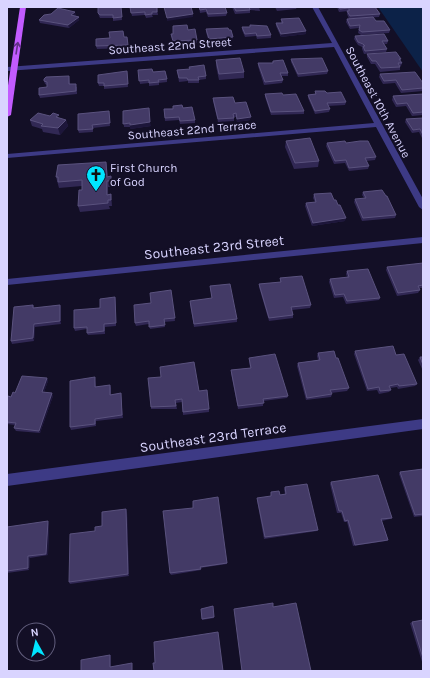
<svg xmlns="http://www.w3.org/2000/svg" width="430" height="678" font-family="Karla,sans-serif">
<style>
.water{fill:#0c2248}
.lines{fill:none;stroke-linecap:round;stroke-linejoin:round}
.minor{fill:#3d3a85;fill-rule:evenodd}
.major{fill:#c25bff;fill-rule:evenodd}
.wall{fill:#312854}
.shaded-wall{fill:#1d163a}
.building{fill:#433a66;stroke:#5a527e}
.oneway{stroke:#623188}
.labels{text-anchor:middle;stroke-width:4;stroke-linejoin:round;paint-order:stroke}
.far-street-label{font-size:12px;fill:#d9d4ff;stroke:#130f26}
.far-poi-label{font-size:12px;fill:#d9d4ff;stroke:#130f26;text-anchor:start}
.street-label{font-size:14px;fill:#d9d4ff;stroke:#130f26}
</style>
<rect width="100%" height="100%" fill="#130f26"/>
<path class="water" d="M378 7H423V72Z"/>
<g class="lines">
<path class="minor" d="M312 7H318L423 199V210L419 207 376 127 7 158V154L374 123 334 47 7 71V67L332 43Z
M423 237V243L7 285V279Z
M423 419V429L7 486V474Z"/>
<path class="major" d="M20 7H26L11 115 7 117V92Z"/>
</g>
<path class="wall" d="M121 7 122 20 113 21V18H100L99 16 98 13Z
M130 7H157L158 15H152L153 17 146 18 145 15 132 16Z
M199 7H225L227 13 226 16 208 17 206 12 200 13Z
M232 7H259L260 11 250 10V13L235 14Z
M275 7H297L296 9 277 11Z
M337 7H375L380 14 379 17 349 19 347 14V11H348L339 12Z
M76 15 75 16 79 17V20L69 28 40 23 39 20Z
M281 19 306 31V34L281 37 276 26V23H281Z
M347 19 376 21 390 30 389 33 361 35 358 33 359 28 350 29 346 22Z
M250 25 271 35V38L257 39 256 36 245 37 242 30V27H250Z
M206 29 229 30 233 40 209 42 206 32Z
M188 30 197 40V43L173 44 171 34Z
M355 36 388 41 387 44H384L387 49 386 52 364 54 362 49V47L358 45 354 39Z
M124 37H127L128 48 97 49 96 46Z
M367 54 401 59 400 61 402 63 401 66H400V70L380 72 375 64H371L367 57Z
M291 59 328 71 327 74 298 77 291 62Z
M216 60 244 72V78L219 80 216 66Z
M273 61 288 73V76H281L283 80 282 83 264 85 258 66V63H272Z
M189 67 206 76V79L199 80V83H188V81L179 82 177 70 189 69Z
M138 70 153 72 167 79V82L159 83V85L149 86V83L140 84Z
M127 71 128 87 104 89V86H99L98 83Z
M380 74 423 83V91L401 93 395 83 383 84 379 77Z
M69 76 70 84 77 87V94L40 98 39 95 47 87V85L45 84 44 81Z
M315 91 327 93 346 102 345 105 328 106 330 109 329 112 315 114 308 98V95L315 94Z
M265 94 283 95 304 111V114L271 115 265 97Z
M423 94V115L412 116 406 106 396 107 392 100 393 96Z
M213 98 235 103 250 120 237 122 236 117H234V121L218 122 213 101Z
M183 108 195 120V123L180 124 179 120 165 121 164 109Z
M123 111 151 126 130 129V127H124Z
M109 114 110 126 93 128V132L79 133 78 130Z
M60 118 66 120 68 126 60 135 43 132 42 129 32 126 30 120Z
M423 118V140L419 132 412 133 405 122 406 119Z
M286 141 319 161 318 167 294 169 285 147Z
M327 143 376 157 375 160 366 161 369 166 368 169 349 171 345 163 334 164 326 146Z
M106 162 107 168 108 177 111 176 112 182V187H108V195L111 194 112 206H109L110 209 80 212 78 206 82 190V186L59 188 56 177Z
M363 192 386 196 396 215 395 218 362 221 354 202 355 199 364 198 362 195Z
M314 194 334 200 345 221 312 226 305 206 306 203 315 202 313 198Z
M423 263V288H419L420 290 418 293 397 296 386 270 387 267Z
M347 271 380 298 379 300 346 304 343 297 334 298 329 282 330 279 347 277 346 274Z
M280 278 311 305 310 308 292 310 293 315V318L269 321 259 287V284L280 282Z
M210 286 237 319V322L194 327 190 304 212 299Z
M171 290 175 321 164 322 165 327 150 329 149 324 136 326 135 323 151 303Z
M115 297 116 300V326L105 327V334L88 335 87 333V329L75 331 74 328 100 308Z
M33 305 34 308 60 305 61 308V324L35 327 34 341 12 344 11 341Z
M355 351 396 355 417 384 415 386 398 389 397 387 390 388 391 390 389 392 379 394 377 390 367 391 354 354Z
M318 353 336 358 349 388 347 391 331 393 332 394 331 397 306 400 297 366 298 363 318 360 317 356Z
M420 357H423V371L418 360Z
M249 358 288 396 287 398 263 401V406L238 409 231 373V370L250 368 249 360Z
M47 378 48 381 44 392 53 396 40 433 16 431 14 428 15 425 7 424V398L11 397 15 393Z
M95 380 96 387 110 385 111 388V395L121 393V396L123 418 96 421V426L71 430 70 427Z
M199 391 209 409V412L183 415 182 402 176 403 177 409H151V407Z
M423 469V516L414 517 399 474 400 472Z
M331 482 392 518 390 519 382 521 388 540 386 541 353 546 347 522H344L341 513H337L330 484Z
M285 487 318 530 317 531 264 539 257 500V498L271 496V492L280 495 285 494 284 489Z
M193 508 227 563V564L200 568 201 570 171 575 170 573Z
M127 511 129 576 70 584 69 582 95 531Z
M49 523 48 555 30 558 29 570 7 573V527Z
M213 606 214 618 202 620 201 609Z
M423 620V665L410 623Z"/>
<path class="shaded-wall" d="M75 12 76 15 72 18 71 15Z
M193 14V17L167 21V18Z
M79 17V20L69 28 68 25Z
M306 31V34L281 37V34Z
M233 37V40L209 42V39Z
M251 117 250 120 237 122V119Z
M66 120 68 126 60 135 58 128Z
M150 122 151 126 130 129V125Z
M106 162 107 168 108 183 107 177Z
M107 181 108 187 109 201 107 195Z
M346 218 345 221 312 226 313 223Z
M115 297 116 300V326V323Z
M60 305 61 308V324L60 321Z
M34 324 35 327 34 341 33 338Z
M47 378 48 381 43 395 42 392Z
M52 393 53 396 40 433 39 431Z
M126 509 127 511 129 576 128 574Z
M48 521 49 523 48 555 46 554Z
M28 556 30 558 29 570 28 568Z
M110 655H111V667H110Z"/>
<path class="building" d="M98 7H121L122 17 113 18V15H100L98 13Z
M130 7H157V12H152V14L145 15V12L131 13Z
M164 7H191L193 14 167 18Z
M199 7H225L227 13 208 14 206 9 200 10Z
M234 7H249L250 10 236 11Z
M339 7H375L380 14 350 16 347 11H349V8L340 9Z
M58 8 75 12 71 15 79 17 68 25 39 20 44 15 51 14Z
M373 17 376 21H384L390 30 362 32 359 30 360 25 350 26 347 19Z
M299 18 306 31 281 34 276 23H283L281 19Z
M187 25 188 30 195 29 197 40 173 41 171 34H173V26Z
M250 25 267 26 271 35 257 36 256 33 245 34 242 27H250Z
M228 28 229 30H231L233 37 209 39 206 29Z
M123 31 124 37H127L128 45 96 46V39L110 38 109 32Z
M384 34 388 41H382L387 49 365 51 363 46H365L363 44 358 42 355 36Z
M396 52 401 59H399L402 63H398L400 67 381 68 376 61H372L367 54Z
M240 58 244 72 219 74 216 60Z
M322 58 328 71 298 74 291 59Z
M283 60 288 73H280L283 80 265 82 258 63H273V61Z
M204 65 206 76 198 77 199 80H188L187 78H179L177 70 190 69 189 67Z
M152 69 153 72 165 71 167 79 158 80 159 82 149 83V80L139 81 138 70Z
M127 71 128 84 104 86V83H98V75Z
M415 72 423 83V88L402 90 396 80 384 81 380 74Z
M69 76V84H76V91L39 95V88L47 87V82L44 81V79L46 77Z
M315 91H325L327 93 341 92 346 102 327 103 330 109 315 111 308 95 316 94Z
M282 93 283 95 296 94 304 111 271 112 265 94Z
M423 94V112L413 113 407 103 397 104 393 96Z
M233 97 235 103 246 102 251 117 237 119 236 113 233 114 234 118 218 119 213 98Z
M182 105 183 108 192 107 195 120 180 121 179 117 165 118 164 109H173V106Z
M149 108 150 122 130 125V123L123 124V111Z
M109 111 110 123 92 125 93 129 78 130V114Z
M38 113 50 116 53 113 59 115 56 117 66 120 58 128 41 126 43 124 30 120Z
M423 118V135L420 129 413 130 406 119Z
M310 138 319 161 295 163 286 141Z
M345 141 346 143 360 141H368L376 157 365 158 369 166 349 168 346 160 335 161 327 143Z
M106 162 107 177 111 176V181H107V195L111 194V200H108V203L78 206 79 190H82V180L58 182V177H56L58 165Z
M382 190 386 196H387L396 215 363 218 355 199 366 198 363 192Z
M331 193 334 200H336L338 205H340L346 218 313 223 306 203 316 202 314 194Z
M423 263V285L418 286 420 290 398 293 387 267Z
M368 269 380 298 347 301 344 294 335 295 330 279 349 277 347 271Z
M302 276 311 305 291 307 293 315 269 318 259 284 281 282 280 278Z
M230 284 237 319 194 324 190 301 212 298 210 286Z
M171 290 175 318 164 319 165 325 149 327V321L135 323 134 305 151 303 150 293Z
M115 297 116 323 104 324V331L87 333V327L74 328V310L100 308V299Z
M33 305V308L60 305V321L34 324 33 338 11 341 14 307Z
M393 346 396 355 404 354 417 384 399 386 398 384 389 386 391 390 380 391 379 387 368 389 355 351Z
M334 351 336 358H338L349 388 330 390 332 394 307 398 298 363 320 360 318 353Z
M275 354 288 396 263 399 264 403 238 406 231 370 251 368 249 358Z
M420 357H423V365Z
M194 362 199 391 207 390 209 409 183 412 182 399 175 400 176 406 151 407 148 378 161 377 160 367Z
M22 376 47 378 42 392 52 393 39 431 14 428 16 423 7 422V398L8 396 11 397 13 392 15 393Z
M95 377V387L110 385V395L121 393 122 415 95 419V424L70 427V381Z
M423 469V514L415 515 400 472Z
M378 475 392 518 381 519 388 540 355 545 348 520 345 521 342 511H339L331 482Z
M307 484 318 530 265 537 257 498 271 496V492L279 491 280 495 286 494 285 487Z
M218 497 227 563 200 567 201 569 170 573 163 511 193 508V501Z
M126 509 128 574 69 582 70 534 95 531V527L102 526V512Z
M48 521 46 554 28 556V568L7 571V527Z
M273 603V607L296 603 311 671H242L234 609Z
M213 606 214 617 202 619 201 609Z
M423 620V658L412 622Z
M218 632 223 671H154L153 663H155L154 642Z
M110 655V667L132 663V671H81V660Z"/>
<defs><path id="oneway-shaft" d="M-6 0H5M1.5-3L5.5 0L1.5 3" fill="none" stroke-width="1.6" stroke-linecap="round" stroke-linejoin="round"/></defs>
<use class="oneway" href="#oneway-shaft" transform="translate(17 48) rotate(-81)"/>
<defs>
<g id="church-pin" transform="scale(1)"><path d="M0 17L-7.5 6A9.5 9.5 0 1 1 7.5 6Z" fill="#00e5ff" stroke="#130f26"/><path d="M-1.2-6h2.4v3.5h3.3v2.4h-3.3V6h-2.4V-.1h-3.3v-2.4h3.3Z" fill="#111"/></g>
</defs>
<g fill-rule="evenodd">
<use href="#church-pin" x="96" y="175"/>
</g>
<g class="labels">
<g class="far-street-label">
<text transform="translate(170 46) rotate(-4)" y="4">Southeast 22nd Street</text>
<text transform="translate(378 102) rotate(62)" y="4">Southeast 10th Avenue</text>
<text transform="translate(192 130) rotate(-5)" y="4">Southeast 22nd Terrace</text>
</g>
<g class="far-poi-label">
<text x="110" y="172">First Church<tspan x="110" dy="14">of God</tspan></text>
</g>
<g class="street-label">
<text transform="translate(214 247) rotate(-6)" y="5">Southeast 23rd Street</text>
<text transform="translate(213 437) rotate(-8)" y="5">Southeast 23rd Terrace</text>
</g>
</g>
<rect width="430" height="678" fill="none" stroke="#d9d4ff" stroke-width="16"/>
<g transform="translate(36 642) rotate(352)"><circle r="19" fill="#130f26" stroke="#625e7d"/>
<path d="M0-3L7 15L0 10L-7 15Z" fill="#00e5ff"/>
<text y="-6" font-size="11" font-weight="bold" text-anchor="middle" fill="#d9d4ff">N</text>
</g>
</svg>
